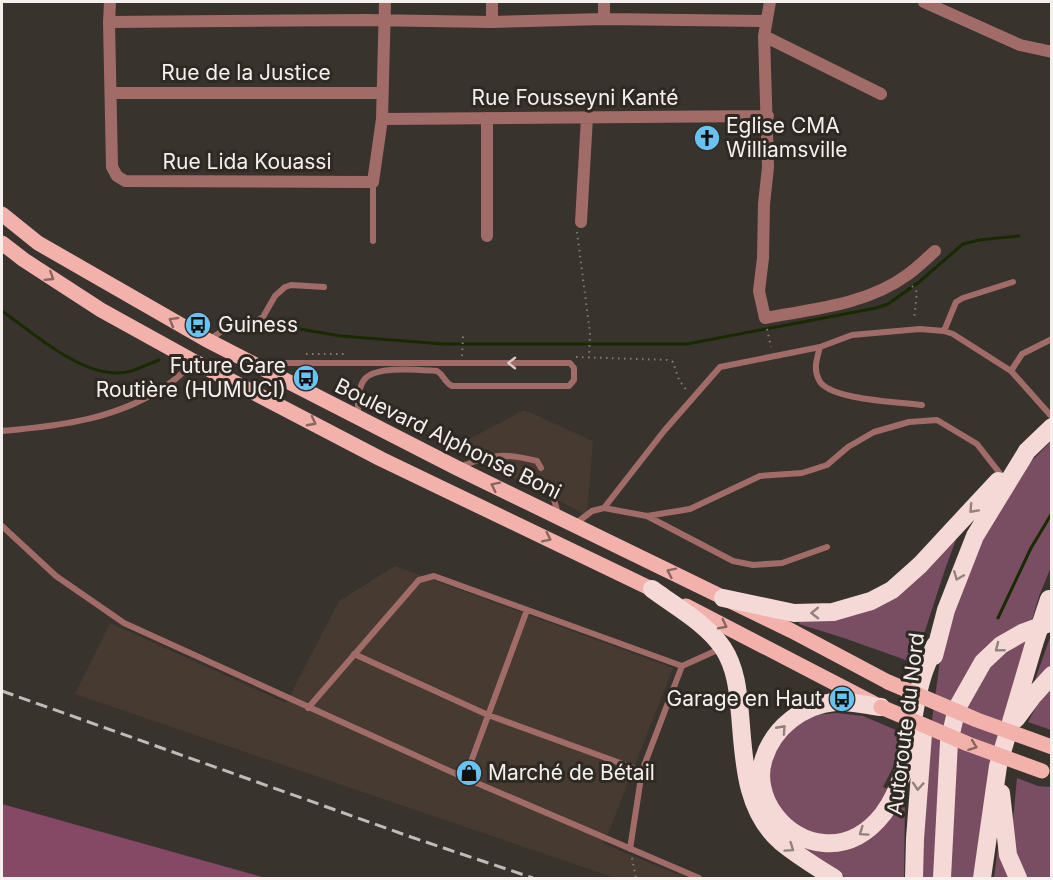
<svg xmlns="http://www.w3.org/2000/svg" width="1053" height="880" font-family="Inter,sans-serif">
<style>
.built{fill:#463a31}
.green{fill:#794e62}
.forest{fill:#854865}
.lines{fill:none;stroke-linecap:round;stroke-linejoin:round}
.stream{stroke:#182a00;stroke-width:3}
.path{stroke:#837e7a;stroke-width:2;stroke-dasharray:1.5 4.5;stroke-linecap:butt}
.lane{stroke:#a16c67;stroke-width:6}
.street{stroke:#a16c67;stroke-width:12}
.primary{stroke:#f2b1aa;stroke-width:15}
.highway{stroke:#f4d9d6;stroke-width:18}
.rail{stroke:#c0bbb8;stroke-width:3;stroke-dasharray:12 6;stroke-linecap:butt}
.primary-bridge{stroke:#f2b1aa;stroke-width:15}
.highway-bridge{stroke:#f4d9d6;stroke-width:18}
.oneway{stroke:#876660}
.oneway2{stroke:#dbc8c5}
.oneway3{stroke:#92817d}
.labels{text-anchor:middle;stroke-width:6;stroke-linejoin:round;paint-order:stroke}
.street-label{font-size:21px;fill:#f4f0ed;stroke:#2f2924}
.poi-label{font-size:21px;fill:#f4f0ed;stroke:#2f2924;text-anchor:start}
</style>
<rect width="100%" height="100%" fill="#39332e"/>
<path class="built" d="M524 410 593 441 587 515 452 448Z
M395 566 673 668 604 844 684 877 683 878H615L75 694 110 623 286 703 339 601Z"/>
<path class="green" d="M1051 441V567L1039 596 990 766 973 878H920L927 758 940 660 950 621 980 539 1027 466Z
M956 540C940 580 929 622 914 663L844 638 799 624 800 621 839 618Z
M1051 635V730L1028 722 1037 705 1030 694Z
M837 713 863 716 903 733 893 767 883 787 905 795 904 878H846L804 851V832C796 824 786 818 780 810 763 789 769 740 792 725 807 716 820 714 837 713Z
M1017 778 1038 786 1051 787V878H994L999 841 1012 831Z"/>
<path class="forest" d="M2 804 266 878H2Z"/>
<g class="lines">
<path class="stream" d="M2 311C32 332 76 372 115 373 130 374 146 365 159 360
M239 333 260 325 282 326 341 336 443 344H687L876 308 888 304 919 282 963 244 979 240 1019 236
M998 618 1031 548 1052 513"/>
<path class="path" d="M577 232 590 333 589 358
M912 286 917 292 914 320
M767 329 771 347
M306 354H345
M462 356 463 336
M576 357 667 360 673 362 679 380 687 391
M632 858 636 878"/>
<path class="lane" d="M373 241V182
M944 331 956 302 963 298 1013 282
M210 339 236 322 258 320 263 317 275 296 285 287 291 285 324 287
M820 347C817 358 813 369 819 380 828 400 900 402 922 405
M261 363H570L574 368V380L569 386H452C444 382 444 375 437 371 420 370 374 365 364 380 357 390 358 405 358 417
M1011 371 1022 354 1052 339
M2 431C60 426 121 419 170 383 179 377 186 369 194 362
M459 467C491 455 502 452 537 461L541 468
M550 485 558 514
M604 508 664 431 720 367 820 347 852 335 920 329 944 331 953 334 1011 371 1052 417
M647 516 733 561 753 565 782 563 827 547
M575 524 592 511 604 508 647 516 690 509 760 476 802 473 827 465 848 447 874 432 909 422 937 420 977 444 1002 476
M2 526 56 576 124 623 465 778 699 878
M354 654 488 715 642 771
M308 708 419 580 434 576 682 666 722 648
M465 778 527 610
M630 849 642 771 682 666"/>
<path class="street" d="M110 2 109 22 112 167 117 176 125 181 373 182 382 119 385 2
M492 2V22
M770 2 764 36 768 167 764 204 763 258 759 291 765 318C813 309 866 305 907 275 917 268 926 259 935 251
M924 2 1020 45 1052 52
M604 19V2
M109 22 366 20 492 22 604 19 766 21
M764 36 881 94
M111 93H382
M487 118V236
M382 119 768 116
M581 222 587 117"/>
<path class="primary" d="M2 214 38 243 207 340 457 468 792 631 888 682
M2 243 24 260 101 310 195 362 381 459 662 594
M686 606 873 703"/>
<path class="highway" d="M652 589C676 607 706 623 723 648 736 668 738 691 740 714 744 758 744 810 781 842 797 855 816 867 834 878
M723 598 794 613 833 612 871 601 892 590 920 565 998 481
M934 656 946 610 975 536 1027 451 1052 427
M881 707C866 705 850 701 835 702 803 705 774 727 764 758 751 797 785 841 824 843 848 845 868 833 883 814 913 774 908 721 923 675 926 665 931 655 935 645
M1016 719 1033 696 1052 675
M1001 793 1008 855 1018 878
M914 878 915 839 923 734
M942 878 949 742 957 708 983 662 1001 645 1022 633 1052 622
M982 878 998 766 1034 644"/>
<path class="rail" d="M2 691 411 837 533 878"/>
<path class="primary-bridge" d="M888 682 977 720 1052 747
M881 707 968 744 1042 771"/>
<path class="highway-bridge" d="M1034 644 1049 599"/>
</g>
<defs><path id="oneway-chevron" d="M-2-3.5L2.5 0L-2 3.5" fill="none" stroke-width="1.6" stroke-linecap="round" stroke-linejoin="round" transform="scale(1.5)"/></defs>
<g class="oneway">
<use href="#oneway-chevron" transform="translate(50 277) rotate(32)"/>
<use href="#oneway-chevron" transform="translate(173 321) rotate(-150)"/>
<use href="#oneway-chevron" transform="translate(312 422) rotate(28)"/>
<use href="#oneway-chevron" transform="translate(495 486) rotate(-154)"/>
<use href="#oneway-chevron" transform="translate(547 538) rotate(26)"/>
<use href="#oneway-chevron" transform="translate(671 572) rotate(-154)"/>
<use href="#oneway-chevron" transform="translate(723 625) rotate(27)"/>
<use href="#oneway-chevron" transform="translate(973 746) rotate(21)"/>
</g>
<use class="oneway2" href="#oneway-chevron" transform="translate(512 363) rotate(180)"/>
<g class="oneway3">
<use href="#oneway-chevron" transform="translate(973 509) rotate(133)"/>
<use href="#oneway-chevron" transform="translate(958 576) rotate(112)"/>
<use href="#oneway-chevron" transform="translate(815 613) rotate(179)"/>
<use href="#oneway-chevron" transform="translate(999 648) rotate(141)"/>
<use href="#oneway-chevron" transform="translate(782 729) rotate(-48)"/>
<use href="#oneway-chevron" transform="translate(918 786) rotate(94)"/>
<use href="#oneway-chevron" transform="translate(863 832) rotate(145)"/>
<use href="#oneway-chevron" transform="translate(790 848) rotate(35)"/>
</g>
<defs>
<g id="church-disc" transform="scale(1.35)"><circle r="9.5" fill="#69c3f1" stroke="#2f2924"/><path d="M-1.2-6h2.4v3.5h3.3v2.4h-3.3V6h-2.4V-.1h-3.3v-2.4h3.3Z" fill="#111"/></g>
<g id="bus-disc" transform="scale(1.35)"><circle r="9.5" fill="#69c3f1" stroke="#2f2924"/><path d="M-5-6H5V4H4V6H2V4H-2V6H-4V4H-5ZM-3.5-4V0h7V-4ZM-3.5 1.2v1.5H-2V1.2ZM2 1.2v1.5H3.5V1.2Z" fill="#111"/></g>
<g id="shop-disc" transform="scale(1.35)"><circle r="9.5" fill="#69c3f1" stroke="#2f2924"/><path d="M-5-2.5h2.3a2.7 3.5 0 0 1 5.4 0H5L5.5 6h-11ZM-1.5-2.5h3a1.5 2.3 0 0 0-3 0Z" fill="#111"/></g>
</defs>
<g fill-rule="evenodd">
<use href="#church-disc" x="707" y="138"/>
<use href="#bus-disc" x="198" y="325"/>
<use href="#bus-disc" x="306" y="378"/>
<use href="#bus-disc" x="842" y="699"/>
<use href="#shop-disc" x="469" y="773"/>
</g>
<g class="labels">
<g class="street-label">
<text x="246" y="80">Rue de la Justice</text>
<text x="575" y="105">Rue Fousseyni Kanté</text>
<text x="247" y="169">Rue Lida Kouassi</text>
<text transform="translate(448 439) rotate(26)" y="7">Boulevard Alphonse Boni</text>
<text transform="translate(906 724) rotate(-83)" y="7">Autoroute du Nord</text>
</g>
<g class="poi-label">
<text x="726" y="133">Eglise CMA<tspan x="726" dy="24">Williamsville</tspan></text>
<text x="218" y="332">Guiness</text>
<text x="286" y="373" text-anchor="end">Future Gare<tspan x="286" dy="24">Routière (HUMUCI)</tspan></text>
<text x="822" y="706" text-anchor="end">Garage en Haut</text>
<text x="488" y="780">Marché de Bétail</text>
</g>
</g>
<rect width="1053" height="880" fill="none" stroke="#f4f0ed" stroke-width="6"/>
</svg>
